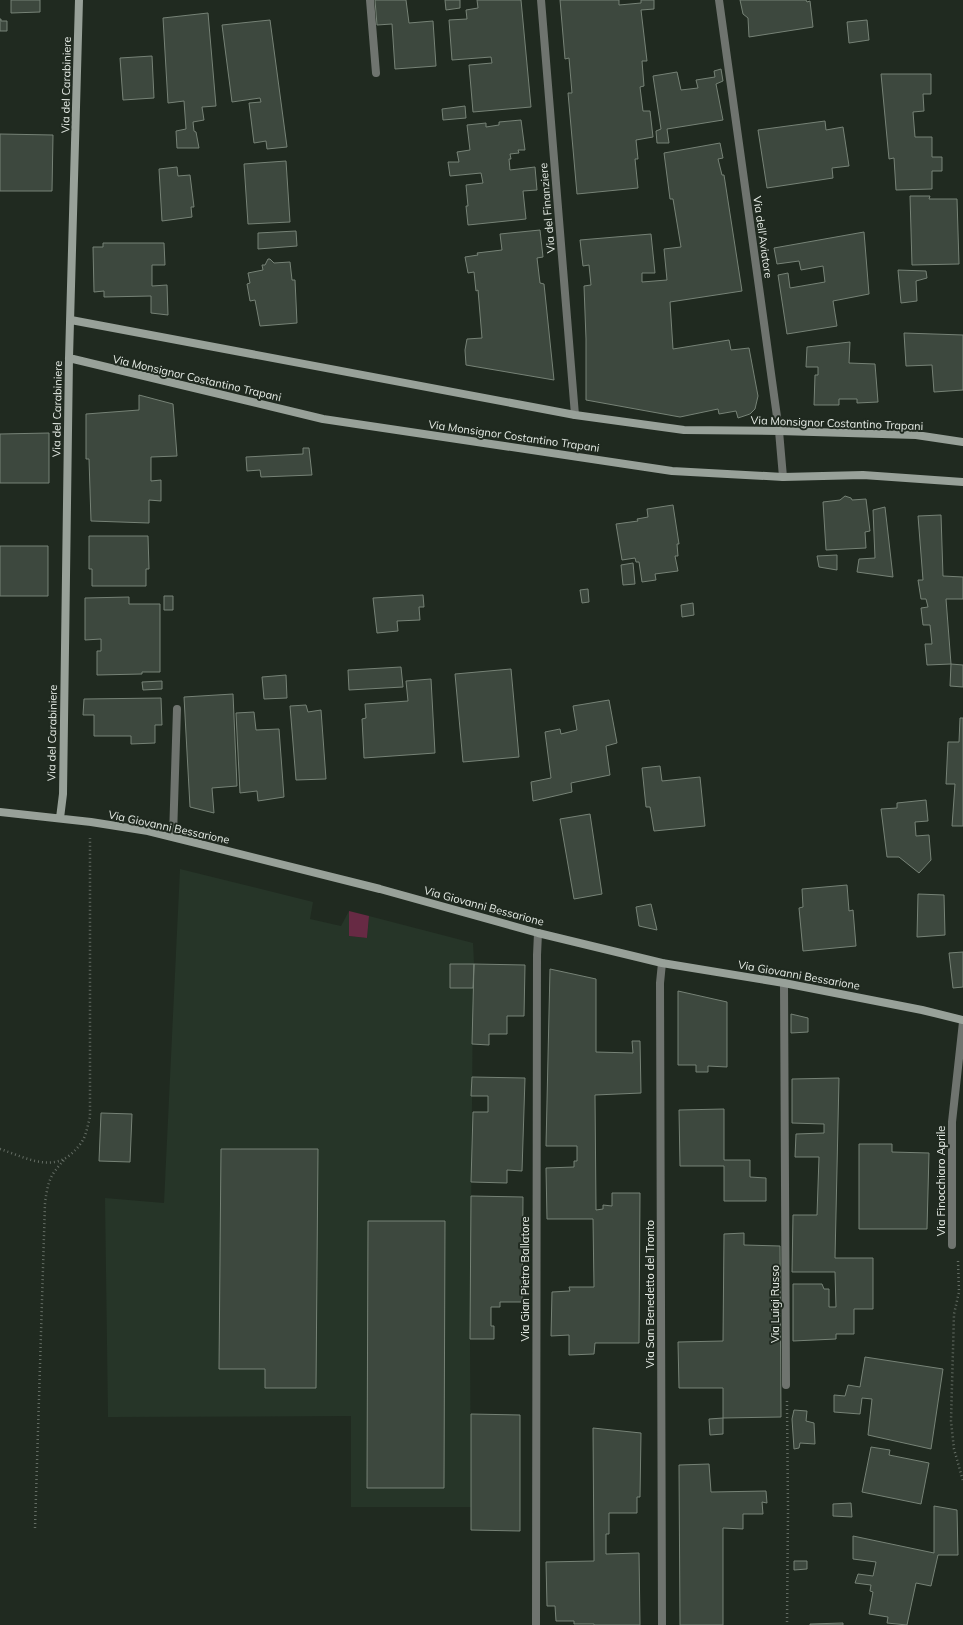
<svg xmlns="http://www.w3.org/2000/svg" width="963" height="1625" font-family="Mulish,sans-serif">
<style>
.built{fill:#263528}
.green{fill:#672a44}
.building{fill:#3d483e;stroke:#768276}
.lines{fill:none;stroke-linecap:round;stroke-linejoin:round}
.path{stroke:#646d64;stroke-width:2.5;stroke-dasharray:1 3;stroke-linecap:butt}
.street{stroke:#6f746f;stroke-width:8}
.secondary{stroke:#98a199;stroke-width:8}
.labels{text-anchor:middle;stroke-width:4;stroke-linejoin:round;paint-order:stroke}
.street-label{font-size:11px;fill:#e7ede7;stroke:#202a20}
</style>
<rect width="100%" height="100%" fill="#202a20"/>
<path class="built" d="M180 869 313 902 310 919 341 926 349 911V936L367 938 369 916 473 943 474 964 450 965V988H473L470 1339 471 1507H351V1416L108 1417 105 1198 164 1203Z"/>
<path class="green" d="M349 911 369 916 367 938 349 936Z"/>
<path class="building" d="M11 0H40V12L11 13Z
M375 0H406L409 23 433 21 436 66 395 69 392 24 377 25Z
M445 0H460V8L446 10Z
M477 0H521L531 107 473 112 469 65 492 63 491 57 452 60 449 20 467 19 466 10 478 8Z
M560 0H619V5L641 3V0H654V9L641 10 647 61H642L644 86 640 87 643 111H650L653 137 636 140 638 159H635L638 188 577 194 568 93H572L569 58 565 59Z
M740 0H806L807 2 810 1 813 27 749 37 748 18 743 14Z
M208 13 216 106 202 107 204 120 193 122 194 131 196 132 199 148H177L176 131 186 129 184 101 168 103 163 18Z
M0 19H1V21H7V31H0Z
M270 20 287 147 267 149 266 141 254 143 249 103 261 102 260 98 232 102 222 25Z
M867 20 869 40 849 43 847 22Z
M152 56 154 98 123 100 120 58Z
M721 69 723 81 716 84 723 120 667 129 669 143H657L656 131 661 129 653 76 677 72 681 90 698 88 696 80 715 77 714 71Z
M881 74H931V94H923L924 111 913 112 915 137H932V157H942V171H932V189L896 190 894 158 889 159Z
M465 106 466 118 443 120 442 109Z
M521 120 525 150H518L519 153 510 154 511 159H509L510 170 535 167 537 190 523 191 526 219 468 225 466 206H468L466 185 483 183 481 173 450 176 448 162H459L457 152 470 150 467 125 486 123V127L499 125V122Z
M825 121 826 130 843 127 849 166 832 168 833 178 767 188 758 130Z
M0 134 53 135 52 191H0Z
M720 143 723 158 718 159 722 175H724L742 291 670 302 673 349 729 340 731 350 749 348 758 396 755 409 750 414 738 418 736 411 719 414 718 409 680 417 586 400V339L584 286 591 285 589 265 583 266 580 240 651 234 655 273H642V282L667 280 664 249 681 247 673 199H670L664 153Z
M286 161 290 222 248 224 244 164Z
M177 167 178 176 190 175 194 207H191L192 217 162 221 159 169Z
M910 196H930L929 199H957L959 264 912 265Z
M540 230 543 257 537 258 540 283 544 284 554 380 466 365 465 350 467 339 482 338 478 290 476 291 474 272 468 273 465 257 478 255 477 253 502 250 500 234Z
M296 231 297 246 258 249V233Z
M864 232 869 294 833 301 837 326 787 334 778 275 788 273 790 288 825 282 823 266 801 270 799 261 777 264 774 248Z
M103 243H164L165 265H152V286L167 285 168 315 151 313V296L104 297V291L94 292 93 247H103Z
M268 259H270L274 263 290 262 292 280H295L297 323 260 326 255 300 250 301 247 284 250 283 248 273 263 270 262 265H265Z
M898 270 926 271 927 278 916 281 917 301 901 303Z
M904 333 963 335V390L934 392 932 365 906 366Z
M850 342 849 363 875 364 878 402 857 403V399H839V405H814L815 375H818V367H806L807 347Z
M139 395 173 404 177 456 151 457V481L161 480V501L149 500V523L91 521 89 459H86V414L139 410Z
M49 433V483H0V434Z
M303 448H309L312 475 261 477 260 470 247 471 246 457 303 454Z
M845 496 851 498 852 500 866 499 870 531 865 532 866 548 826 550 823 502 840 500Z
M673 505 679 544H677L678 556H675L678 571 655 574 656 580 642 582 639 562H636L635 558 622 560 616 524 638 521 637 519 648 517 647 509Z
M885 507 893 577 857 572 859 559 875 558 873 510Z
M941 515 943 576 963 577V599H946L951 664 927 665 925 644H932L930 625H923L921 608 928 607 926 599H921L918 580H923L918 516Z
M89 536H148L149 569H146V586H92V569H89Z
M0 546H48V596H0Z
M837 555V570L819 567 817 556Z
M633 563 635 584 623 585 621 565Z
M588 589 589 602 582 603 580 590Z
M423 595 424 607H419L420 620 397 621 398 631 377 633 373 598Z
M164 596H173V610H164Z
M129 597V604H160V672H142V674L97 675V651H101V639L85 640V598Z
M693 603 694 615 682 617 681 605Z
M951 664 963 665V687L950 686Z
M401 667 403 687 349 690 348 670Z
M511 669 519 757 463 762 455 674Z
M286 675 287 698 264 699 262 677Z
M431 679 435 753 364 758 362 719 366 718 365 704 408 701 406 681Z
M162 681V689L143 690 142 682Z
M233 694 237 786 212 788 214 813 190 807 184 697Z
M161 698 162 725H155V743L131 744V736H94V715H83L84 699Z
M609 700 617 743 606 746 610 775 571 783 572 792 533 801 531 782 551 778 545 732 560 729 561 734 577 730 573 706Z
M306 705 308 712 321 710 326 779 296 780 290 706Z
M254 712 256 730 279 729 284 797 258 801 257 791 240 793 236 713Z
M960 718H963V826H952L955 784H946L948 742H959Z
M660 766 662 781 700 777 705 826 654 831 650 807H646L642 768Z
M926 800 928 821 915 822 916 836 929 835 931 860 919 873 899 857H887L881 809 897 808V803Z
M590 814 602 894 574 899 560 819Z
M847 885 849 911 853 910 856 946 803 951 799 908 803 907 802 889Z
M918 894 944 895 945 935 917 937Z
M651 904 657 930 639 926 636 907Z
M963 952V987L953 988 949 953Z
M450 964H474L473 988H450Z
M474 964 525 965 524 1016H507V1034H489V1045L472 1044Z
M550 969 596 979V1052L633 1053 632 1041H640L641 1093 595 1095 596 1210 603 1209V1205L612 1206V1193H640L639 1343H595L594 1354 569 1355V1335L551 1336 552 1292 570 1291 569 1287H594L593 1219H547L546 1168 574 1167V1161H577V1146H546Z
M678 991 727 1002V1067L708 1066V1072H696V1065H678Z
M791 1014 808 1018V1032L791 1033Z
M472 1077 525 1078 522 1171 507 1170V1183L471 1182 473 1112H488V1096H471Z
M839 1078 835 1258H873V1309H854V1334H836V1339L793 1341V1284H822L824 1289H829V1307H836L835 1272H792L793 1215H817L819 1157H795L796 1134 824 1133V1124L792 1123V1079Z
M724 1109V1160H750V1177L766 1178V1201H724V1166H680L679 1110Z
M101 1113 132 1114 130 1162 99 1161Z
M859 1144H892V1152L929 1153 927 1229H859Z
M221 1149H318L316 1388H265V1369H219Z
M471 1196 523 1197 522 1302H500V1307H491V1326H494V1339H470Z
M368 1221H445L444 1488H367Z
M744 1233V1245L780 1246 781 1417 723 1418V1388H679L678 1342 723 1341 724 1234Z
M865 1357 943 1369 931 1449 868 1435 872 1399 862 1398 860 1414 834 1412V1395L845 1396 848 1385 860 1387Z
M794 1410 807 1411 806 1421 814 1423 815 1444 800 1443 799 1448 794 1449 792 1419Z
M471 1414 520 1415V1531L471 1530Z
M723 1418V1434L710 1435 709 1419Z
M593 1428 641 1433 640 1497H637V1513H609V1534H606V1554L639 1553 640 1625H594V1624H574V1621H556L555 1606H547L546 1562 594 1561Z
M871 1447 890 1450 889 1455 929 1463 921 1504 862 1492Z
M709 1464 711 1492 766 1491 767 1503 762 1502 763 1514H743V1529L723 1528V1625H680L679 1465Z
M851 1503 852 1517 833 1516V1504Z
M934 1506 957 1510 958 1555H938L931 1586 916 1583 907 1625 887 1623 888 1617 869 1614 873 1592 870 1591 871 1585 855 1583 858 1574 873 1576 876 1562 853 1559V1536L934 1553Z
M794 1561H807V1569L794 1570Z
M843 1623V1625H810V1624Z"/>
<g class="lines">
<path class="path" d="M0 1149C22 1156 49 1172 70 1155 76 1150 81 1144 84 1138 87 1131 88 1124 90 1117V838
M958 1261 959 1292 954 1314 951 1421 954 1449 963 1481
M787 1401 788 1511 787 1625
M35 1528 45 1203C48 1181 50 1175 65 1159"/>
<path class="street" d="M370 0 376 73
M541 0 575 415
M719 0 779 431 783 477
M173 837 177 709
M662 963 660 983 662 1625
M784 983 786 1385
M952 1245V1122L963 1022
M536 1625 537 955 538 933"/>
<path class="secondary" d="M71 320 575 415 684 430 779 431 916 435 963 442
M69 358 323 419 672 471 783 477 863 475 963 482
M0 812 91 822 148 831 380 889 538 933 662 963 784 983 922 1010 963 1020
M60 818 63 794 69 358 79 0"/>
</g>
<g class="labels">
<g class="street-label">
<text transform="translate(66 85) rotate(-89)" y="4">Via del Carabiniere</text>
<text transform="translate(547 208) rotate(-95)" y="4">Via del Finanziere</text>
<text transform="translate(763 237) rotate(82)" y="4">Via dell'Aviatore</text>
<text transform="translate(197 378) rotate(13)" y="4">Via Monsignor Costantino Trapani</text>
<text transform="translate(57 409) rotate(-89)" y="4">Via del Carabiniere</text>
<text transform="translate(837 423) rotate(2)" y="4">Via Monsignor Costantino Trapani</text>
<text transform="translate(514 436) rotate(8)" y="4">Via Monsignor Costantino Trapani</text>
<text transform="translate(52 733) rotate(-89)" y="4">Via del Carabiniere</text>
<text transform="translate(169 827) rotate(12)" y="4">Via Giovanni Bessarione</text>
<text transform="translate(484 906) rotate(15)" y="4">Via Giovanni Bessarione</text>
<text transform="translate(799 975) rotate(10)" y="4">Via Giovanni Bessarione</text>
<text transform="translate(941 1181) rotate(-90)" y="4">Via Finocchiaro Aprile</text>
<text transform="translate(525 1279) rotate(-90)" y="4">Via Gian Pietro Ballatore</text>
<text transform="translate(650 1294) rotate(-90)" y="4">Via San Benedetto del Tronto</text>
<text transform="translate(775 1304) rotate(-90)" y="4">Via Luigi Russo</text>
</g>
</g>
</svg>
